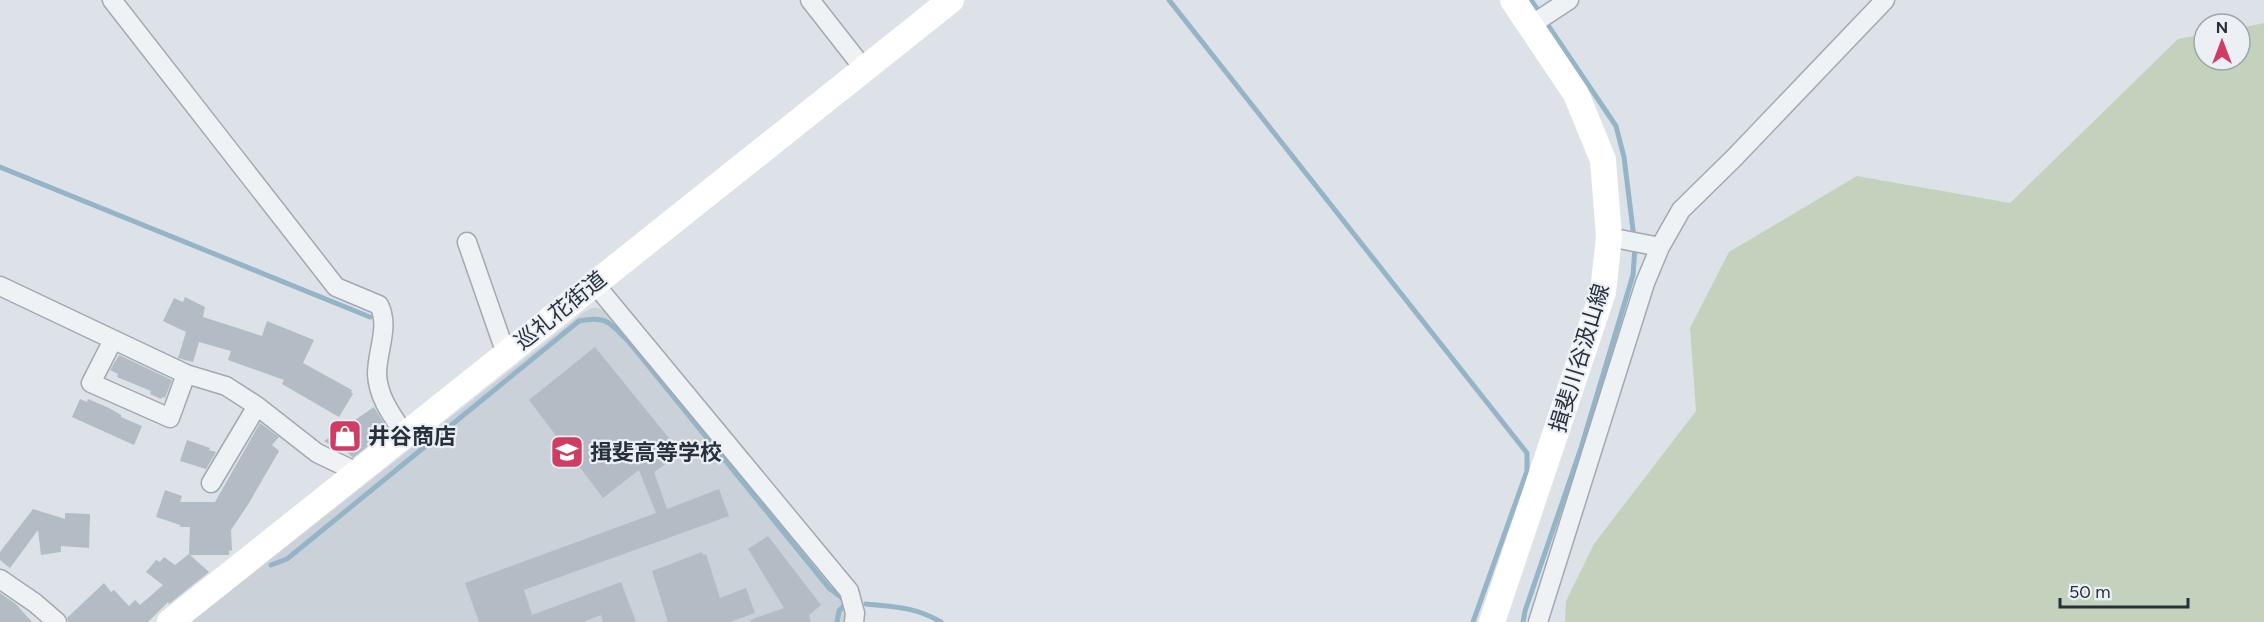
<svg xmlns="http://www.w3.org/2000/svg" width="2264" height="622" font-family="Figtree,'Noto Sans JP',sans-serif">
<style>
.built{fill:#cad1d9}
.green{fill:#c4d1bd}
.lines{fill:none;stroke-linecap:round;stroke-linejoin:round}
.stream{stroke:#96b4c8;stroke-width:5}
.building{fill:#b3bbc4}
.street-casing{stroke:#a2a9b1;stroke-width:21}
.street{stroke:#eff2f5;stroke-width:18}
.secondary{stroke:#fff;stroke-width:26}
.labels{text-anchor:middle;stroke-width:4.5;stroke-linejoin:round;paint-order:stroke}
.street-label{font-size:22px;fill:#26313d;stroke:#ecf0f5}
.poi-label{font-size:22px;font-weight:bold;fill:#26313d;stroke:#ecf0f5;text-anchor:start}
</style>
<rect width="100%" height="100%" fill="#dce2e7"/>
<path class="built" d="M592 308H598L616 316 841 588 845 622H191L584 312Z"/>
<path class="green" d="M2264 23V622H1565L1566 601 1594 544 1696 411 1690 328 1729 252 1857 176 2010 203 2178 39 2204 34V60H2240V28Z"/>
<g class="lines">
<path class="stream" d="M1169 0 1527 453V471L1473 622
M1531 0 1616 126 1624 157 1634 238
M0 167 370 317
M271 565 287 559 579 321C607 315 610 323 629 342L829 588 846 601
M866 604C896 607 915 607 941 622
M837 622 839 611 848 601
M1523 622 1525 611 1581 448 1633 275 1635 247"/>
</g>
<path class="building" d="M185 297 205 307 203 317 262 336 267 321 314 340 303 363 352 390 351 392 353 394 339 417 282 384 284 380 228 360 231 351 199 342 193 362 178 358 186 332 163 321 174 298 183 302Z
M595 347 681 453 654 472 667 509 719 489 729 516 524 590 532 615 621 582 636 622H603L601 615 583 622H479L465 583 656 513 639 470 603 498 529 400Z
M119 355 172 380 165 398 163 397 161 399 150 394 151 391 117 377 118 374 110 370Z
M80 399 87 402 88 399 109 408 121 415V417L142 426 134 445 72 417Z
M374 407 388 430 353 458 345 450 342 452 324 441Z
M260 423 279 437 272 445 279 451 249 503 231 530 232 551 229 550V555H190L209 572 169 604 168 602 148 622H68L67 618 104 583 111 592 114 590 129 606 135 600 140 605 163 585 146 572 156 560 160 562 164 557 175 565 189 554 190 527H180V525L156 517 165 490 182 496 180 502H215Z
M187 440 210 448 209 450 216 452 206 469 180 461Z
M33 509 65 519V513L90 514 89 548 61 546V552L41 555 38 530 10 568 0 560V552Z
M768 536 821 605 809 615 811 622H751L750 620 784 608 748 549Z
M702 552 703 555 706 554 720 598 746 588 755 613 730 622H668L652 571Z
M0 593 16 604 32 622H0Z"/>
<g class="lines">
<g class="street-casing">
<path id="street" d="M112 0 336 287 379 305C390 327 377 350 377 374 378 398 393 417 406 436
M810 0 864 69
M1531 25 1569 0
M1609 237 1660 247
M467 242 506 354
M594 283 849 591 855 613 854 622
M0 286 186 374 226 386 257 406 317 453 359 473
M113 340 91 383 170 418 186 374
M211 483 257 406
M0 579 35 603 57 622
M1538 622 1645 283 1660 247 1681 210 1734 158 1885 0"/>
</g>
<use href="#street" class="street"/>
<path class="secondary" d="M170 622C431 416 689 206 951 0
M1492 622 1603 292 1609 237 1603 160 1576 94 1513 0"/>
</g>
<defs>
<g id="shop-square" transform="scale(1.725)"><rect x="-9" y="-9" width="18" height="18" rx="4" fill="#d13c63" stroke="#ecf0f5"/><path d="M-5-2.5h2.3a2.7 3.5 0 0 1 5.4 0H5L5.5 6h-11ZM-1.5-2.5h3a1.5 2.3 0 0 0-3 0Z" fill="#fff"/></g>
<g id="school-square" transform="scale(1.725)"><rect x="-9" y="-9" width="18" height="18" rx="4" fill="#d13c63" stroke="#ecf0f5"/><path d="M0-5L7-2L0 1L-7-2ZM-4 1L0 2.5L4 1V4Q0 6-4 4Z" fill="#fff"/></g>
</defs>
<g fill-rule="evenodd">
<use href="#shop-square" x="345" y="436"/>
<use href="#school-square" x="567" y="452"/>
</g>
<g class="labels">
<g class="street-label">
<text transform="translate(560 310) rotate(-39)" y="8">巡礼花街道</text>
<text transform="translate(1579 358) rotate(-73)" y="8">揖斐川谷汲山線</text>
</g>
<g class="poi-label">
<text x="368" y="444">井谷商店</text>
<text x="590" y="460">揖斐高等学校</text>
</g>
</g>
<g transform="translate(2222 42)"><circle r="28" fill="#ecf0f5" stroke="#9da4ab" stroke-width="1.5"/>
<path d="M0-4.5L10 22L0 15L-10 22Z" fill="#d13c63"/>
<text y="-9" font-size="16" font-weight="bold" text-anchor="middle" fill="#26313d">N</text>
</g>
<path d="M2060 598v9h128v-9" fill="none" stroke="#26313d" stroke-width="3"/>
<text x="2069" y="598" font-size="18" fill="#26313d" stroke="#ecf0f5" stroke-width="4.5" paint-order="stroke">50 m</text>
</svg>
